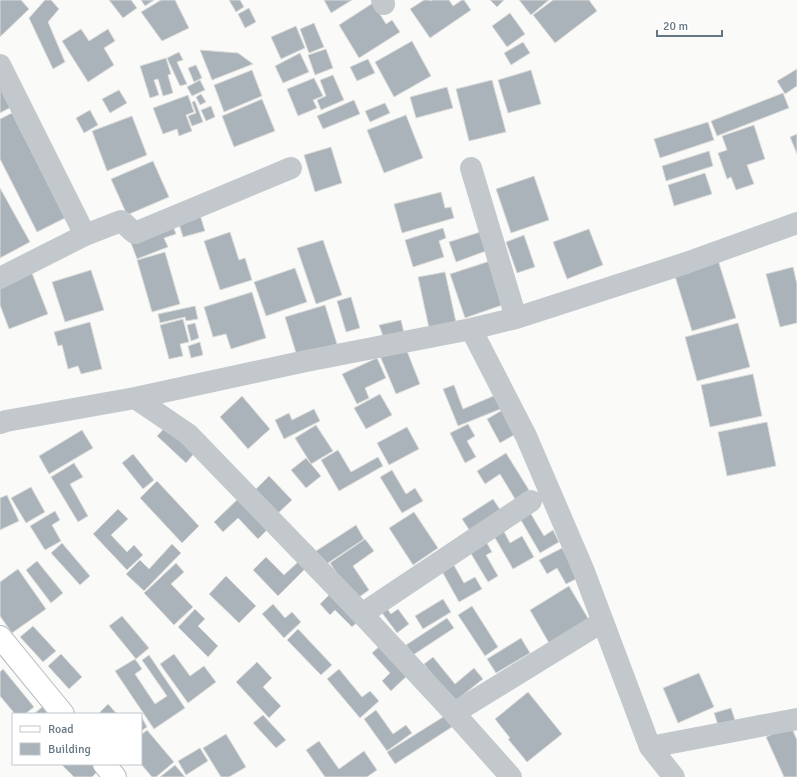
<svg xmlns="http://www.w3.org/2000/svg" width="797" height="777" font-family="Signika,sans-serif">
<style>
.building{fill:#aab3b9;stroke:#dcdcda}
.lines{fill:none;stroke-linecap:round;stroke-linejoin:round}
.secondary-casing{stroke:#b3babf;stroke-width:24}
.street{stroke:#c3c8cc;stroke-width:22}
.secondary{stroke:#fff;stroke-width:22}
</style>
<rect width="100%" height="100%" fill="#fafaf8"/>
<path class="building" d="M0 0H21L29 9 0 37Z
M45 0H51L59 9 48 22 65 62 53 69 29 18Z
M109 0H131L137 8 123 18Z
M141 0H154L145 6Z
M161 0H175L189 28 162 41 141 12Z
M229 0H240L244 7 236 12Z
M324 0H352L331 13Z
M424 0H429L430 1 432 0H449L453 6 462 0H464L471 10 430 38 410 9Z
M490 0H504L497 7Z
M519 0H549L531 15Z
M553 0H589L597 11 555 43 533 15Z
M373 3 386 24 392 20 400 32 359 58 339 25Z
M249 8 256 22 245 28 238 14Z
M510 13 525 34 507 47 492 26Z
M314 23 324 47 309 53 300 29Z
M296 26 305 48 281 59 271 37Z
M81 29 89 41 108 29 115 41 104 48 114 65 88 82 62 41Z
M412 41 431 76 394 97 375 62Z
M523 42 530 53 511 65 504 53Z
M326 49 333 68 315 75 308 55Z
M200 50 238 53 253 64 212 80Z
M179 52 183 60 177 62 187 84 180 86 167 58Z
M300 53 309 72 283 83 275 66Z
M166 58 171 74 168 75 173 93 163 96 158 79 154 80 159 95 150 98 140 66Z
M368 59 375 73 357 81 350 67Z
M196 65 202 78 194 82 188 68Z
M797 69V86L785 94 777 81Z
M252 70 262 96 224 112 214 85Z
M531 70 541 104 508 113 498 80Z
M333 75 344 100 321 110 317 100 326 96 320 80Z
M314 78 323 96 313 100 317 108 298 116 287 89Z
M200 80 205 90 192 96 187 87Z
M492 80 506 132 469 141 456 89Z
M0 87 13 106 0 113Z
M447 87 453 108 416 118 410 97Z
M119 90 127 103 110 113 102 99Z
M783 93 789 108 717 136 711 121Z
M201 94 206 102 200 105 196 97Z
M188 95 194 112 186 115 192 131 179 136 177 129 163 134 153 108Z
M262 99 275 131 234 147 222 116Z
M354 100 360 114 323 129 317 116Z
M195 101 203 122 192 126 188 116 196 113 192 102Z
M385 103 390 113 370 122 365 111Z
M211 106 215 117 206 121 201 110Z
M90 110 98 125 84 133 76 118Z
M12 113 65 218 37 232 0 159V119Z
M406 115 423 158 384 173 367 130Z
M132 116 147 155 107 171 92 131Z
M708 122 714 140 660 158 654 139Z
M754 125 765 159 747 165 754 184 736 190 731 177 727 179 718 153 727 150 722 136Z
M797 134V154L790 137Z
M331 147 342 183 315 192 304 155Z
M709 151 713 166 666 181 662 166Z
M153 161 169 197 127 215 111 179Z
M705 173 712 194 674 206 668 185Z
M534 176 549 220 511 233 496 189Z
M0 188 30 242 0 258Z
M441 192 445 208 451 207 454 218 402 233 394 204Z
M200 215 205 231 183 237 178 221Z
M173 226 176 234 164 238 168 247 137 259 131 243Z
M443 228 446 238 439 241 444 257 413 267 405 240Z
M589 229 603 265 567 279 553 242Z
M230 232 239 260 245 258 252 280 220 290 204 241Z
M480 232 486 251 456 262 449 242Z
M524 235 535 267 517 273 506 242Z
M323 240 342 295 316 304 297 248Z
M165 252 180 304 152 312 137 260Z
M493 260 508 303 465 318 450 274Z
M718 260 736 318 692 331 674 273Z
M28 263 48 314 9 329 0 305V274Z
M793 267 797 284V323L780 327 766 274Z
M295 268 307 302 266 316 254 282Z
M91 270 104 310 65 322 52 282Z
M445 272 456 322 429 328 418 277Z
M252 292 266 338 231 349 226 334 213 337 204 307Z
M351 297 360 328 346 332 337 301Z
M325 305 337 344 297 356 285 317Z
M195 306 198 319 186 321 185 317 160 323 158 314Z
M183 319 189 342 180 344 183 356 169 359 160 325Z
M401 320 404 333 384 339 379 325Z
M90 322 102 369 81 374 78 366 68 369 62 345 58 346 54 332Z
M195 323 199 338 191 341 187 325Z
M738 323 750 367 697 381 685 337Z
M200 342 203 355 191 358 188 346Z
M405 346 420 384 396 394 380 356Z
M377 358 386 378 365 388 369 398 357 404 342 374Z
M753 374 762 416 710 427 701 385Z
M454 385 463 409 498 394 503 408 458 426 443 389Z
M380 394 392 415 366 429 354 408Z
M242 396 270 429 248 449 220 417Z
M506 408 519 432 500 443 487 419Z
M314 409 320 421 284 439 275 420 289 413 292 420Z
M767 422 776 466 727 476 718 432Z
M169 423 198 449 186 463 157 436Z
M468 424 475 436 467 441 476 457 465 463 450 433Z
M316 425 333 451 311 464 295 438Z
M407 427 419 449 389 465 377 443Z
M82 430 93 448 49 474 39 456Z
M338 450 351 472 378 457 383 466 339 491 321 460Z
M506 453 529 490 515 499 500 474 485 484 477 471Z
M133 454 154 480 143 489 122 463Z
M306 458 321 476 306 488 291 470Z
M74 463 83 477 70 484 88 516 78 522 51 477Z
M392 470 406 494 415 488 423 501 402 513 380 477Z
M269 476 292 500 274 517 251 494Z
M157 481 199 526 182 543 140 498Z
M31 487 45 512 26 523 11 498Z
M7 495 19 521 0 530V498Z
M241 496 270 527 258 539 238 518 223 532 214 522Z
M493 499 501 511 470 531 462 519Z
M118 509 128 519 111 535 127 552 134 545 143 555 127 570 93 534Z
M528 509 544 536 553 530 559 542 540 553 518 515Z
M55 511 60 520 52 525 61 541 45 550 30 526Z
M414 512 438 548 413 565 389 528Z
M356 525 364 539 325 565 316 551Z
M501 526 510 543 522 536 534 557 513 569 491 531Z
M484 538 492 552 486 555 498 576 488 582 467 547Z
M365 539 374 551 353 566 369 590 355 600 330 563Z
M62 543 90 576 80 585 51 553Z
M172 544 181 553 144 591 126 574 140 560 149 569Z
M562 548 578 578 566 584 557 568 547 574 539 560Z
M266 557 284 575 299 561 306 568 278 596 253 570Z
M451 560 464 583 475 577 482 589 459 602 439 566Z
M37 561 63 593 51 603 26 570Z
M176 563 184 572 171 584 193 607 174 625 144 593Z
M18 569 46 609 12 633 0 616V582Z
M226 576 256 606 239 623 209 594Z
M569 586 589 620 549 643 530 610Z
M334 590 361 619 352 627 335 610 330 615 320 604Z
M443 599 451 612 423 629 415 616Z
M273 604 285 618 292 612 301 622 284 638 262 614Z
M385 606 391 614 398 609 409 624 397 633 380 610Z
M472 606 498 647 485 656 458 615Z
M195 609 205 619 198 626 218 646 208 657 178 627Z
M122 616 149 648 136 659 109 626Z
M447 618 454 628 413 655 406 645Z
M33 626 56 651 43 662 20 637Z
M298 629 332 665 321 675 287 640Z
M521 638 530 653 496 673 487 659Z
M383 643 410 673 391 691 382 681 390 673 372 653Z
M61 654 82 677 69 689 48 666Z
M174 654 190 676 204 666 216 682 188 703 160 664Z
M149 655 185 708 154 729 115 671 135 659 142 669 135 674 155 704 167 696 142 660Z
M433 657 455 684 474 668 483 679 454 702 424 664Z
M257 662 272 678 263 687 281 706 269 718 236 682Z
M3 669 34 707 25 714H15L0 696V672Z
M339 669 362 697 370 691 379 701 360 718 327 679Z
M699 673 714 707 678 723 663 688Z
M528 692 562 734 527 762 508 739 510 738 495 719Z
M108 704 117 714H98Z
M42 707 48 714H34Z
M731 708 735 720 718 725 714 713Z
M376 710 393 734 406 725 412 733 387 751 364 719Z
M448 714 455 725 395 764 387 752Z
M263 715 286 740 276 748 253 723Z
M141 716 147 727 141 731Z
M791 726 797 740V777H784L766 737Z
M147 730 174 762 156 777H152L141 764V735Z
M226 734 246 767 229 777H221L203 748Z
M319 741 339 769 364 751 377 770 367 777H325L306 750Z
M200 748 208 761 186 775 178 761Z
M61 764H93L99 770 92 777H74Z
M175 765 185 777H160Z"/>
<g class="lines">
<g class="secondary-casing">
<path id="secondary" d="M0 637 63 714
M104 764 115 777"/>
</g>
<path class="street" d="M382 0 384 4
M0 65 85 235
M471 168 516 318
M0 278 85 235 121 221C127 225 130 230 135 233L291 168
M471 329 526 436 583 569 650 747 674 777
M135 398 188 434 362 614 454 713 511 777
M0 423 6 421 135 398 306 361 471 329 516 318 686 263 797 223
M362 614 531 501
M454 713 602 622
M650 747 797 719"/>
<use href="#secondary" class="secondary"/>
</g>
<rect x="12" y="713" width="130" height="52" fill="#ffffff" stroke="#c1c8cd"/>
<rect x="20" y="726" width="20" height="6" fill="#ffffff" stroke="#c1c8cd"/>
<text x="48" y="733" font-size="12" fill="#657683">Road</text>
<rect x="20" y="743" width="20" height="12" fill="#aab3b9" stroke="#c1c8cd"/>
<text x="48" y="753" font-size="12" fill="#657683">Building</text>
<path d="M657 30v6h65v-6" fill="none" stroke="#657683" stroke-width="2"/>
<text x="663" y="30" font-size="12" fill="#657683" stroke="#ffffff" stroke-width="3" paint-order="stroke">20 m</text>
</svg>
